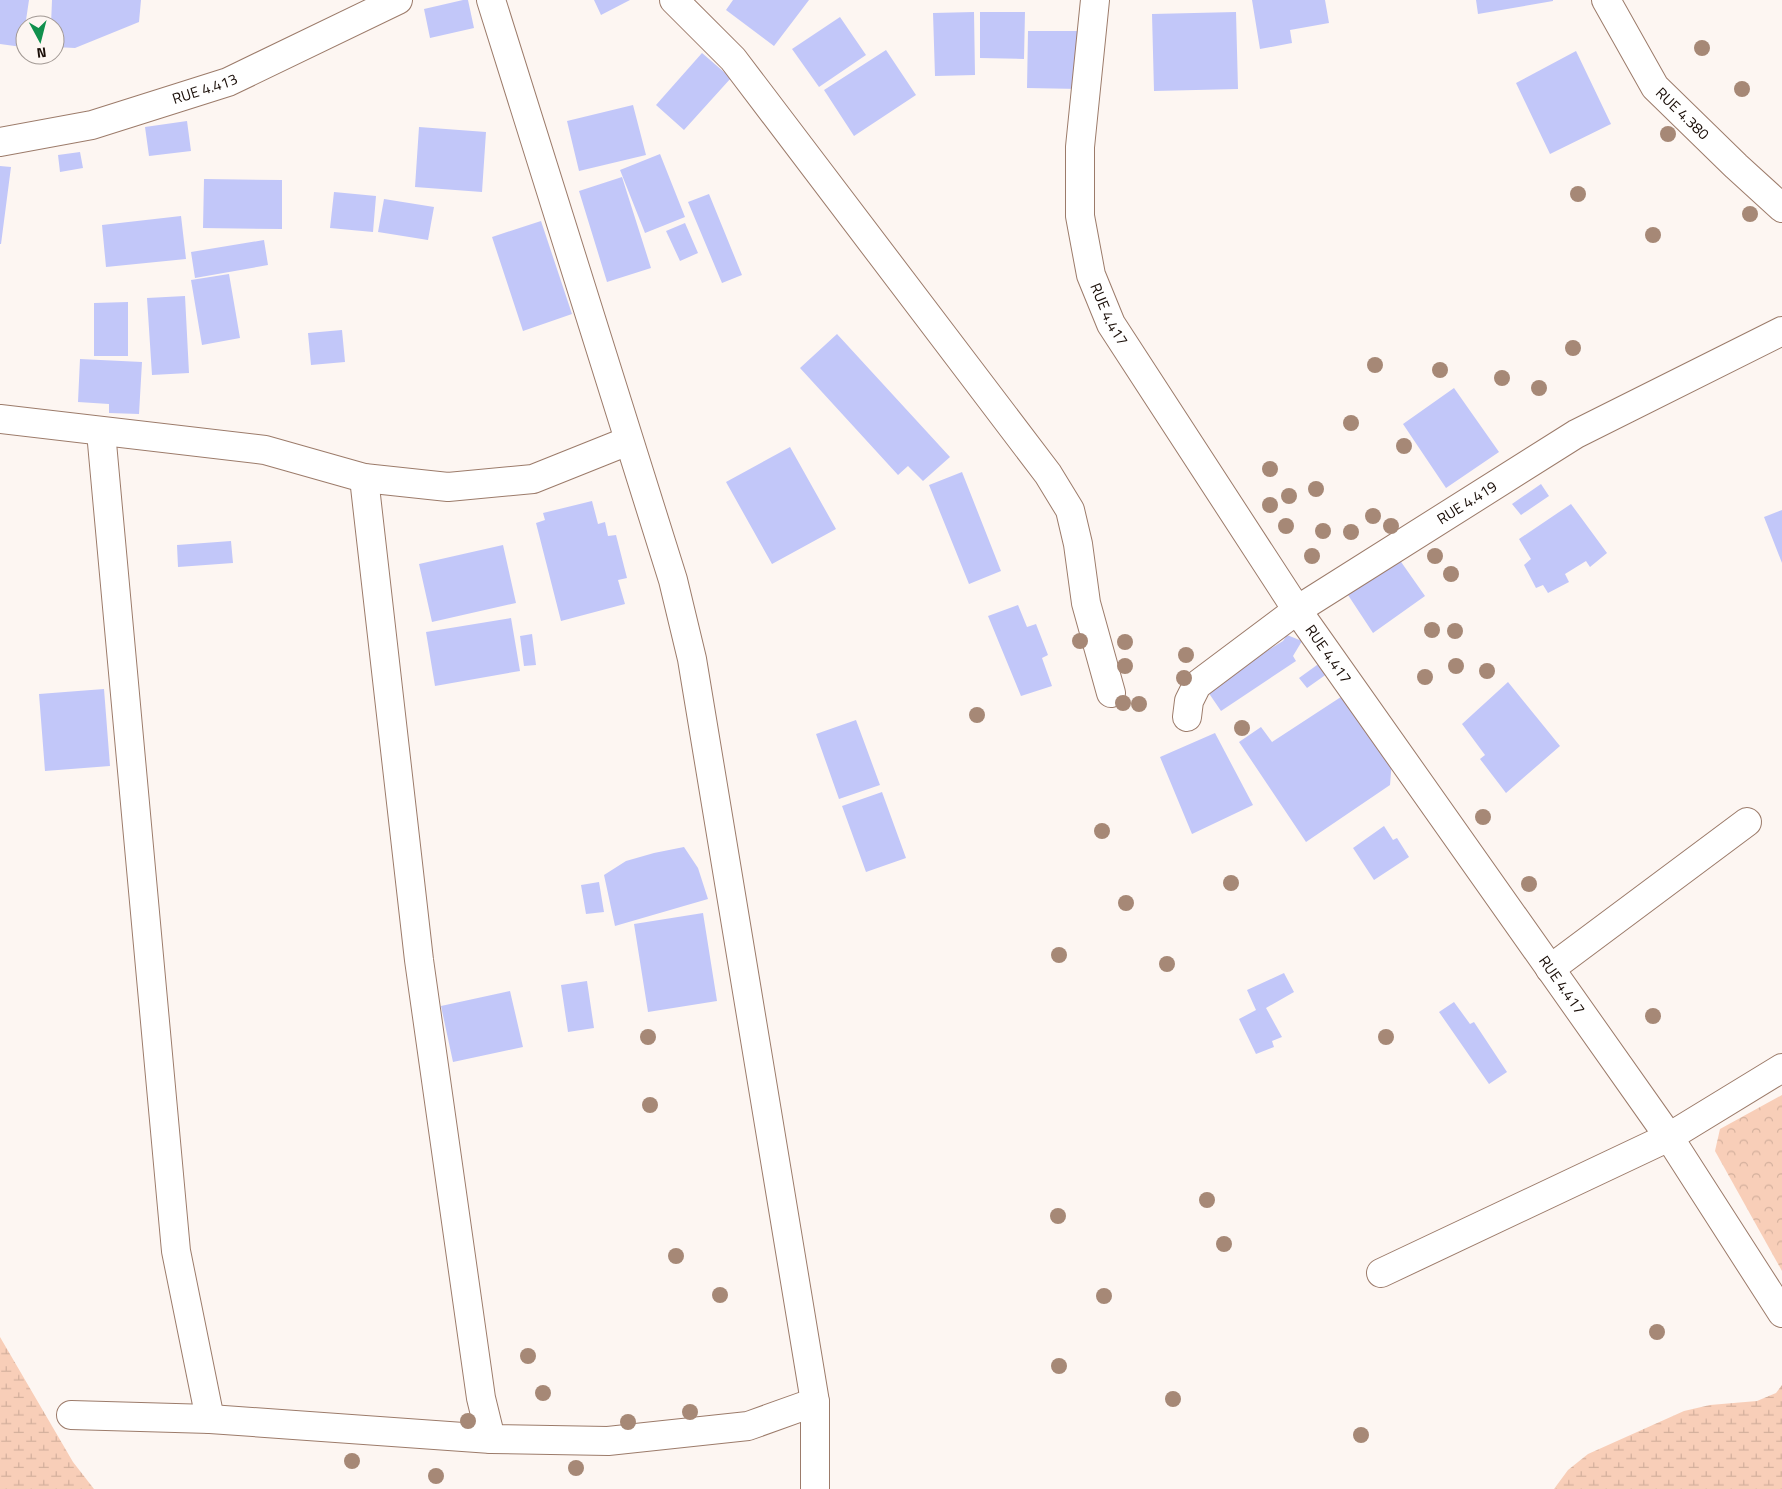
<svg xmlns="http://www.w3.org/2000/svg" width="1782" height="1489" font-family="'Titillium Web',sans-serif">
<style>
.forest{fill:url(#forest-crowns)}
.wetland{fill:url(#wetland-marsh)}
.building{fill:#c2c7f9}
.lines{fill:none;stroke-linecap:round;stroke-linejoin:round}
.minor-casing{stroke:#9c7b6a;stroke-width:30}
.minor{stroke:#fff;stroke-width:28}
.tree{fill:#a68876}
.labels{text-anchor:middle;stroke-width:5;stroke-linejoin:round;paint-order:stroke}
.street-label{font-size:15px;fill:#190d07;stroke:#fdf6f2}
</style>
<defs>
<pattern id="forest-crowns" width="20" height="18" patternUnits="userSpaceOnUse" patternTransform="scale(1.25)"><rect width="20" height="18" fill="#f8ceb8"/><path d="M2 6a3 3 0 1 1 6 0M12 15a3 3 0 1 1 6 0" fill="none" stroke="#d4b09d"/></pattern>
<pattern id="wetland-marsh" width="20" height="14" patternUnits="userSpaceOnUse" patternTransform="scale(1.25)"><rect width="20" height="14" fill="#f8ceb8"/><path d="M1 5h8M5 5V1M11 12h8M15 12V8" fill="none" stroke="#d4b09d"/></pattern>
</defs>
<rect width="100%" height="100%" fill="#fdf6f2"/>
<path class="forest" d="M1782 1095V1271L1715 1151 1720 1129Z"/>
<path class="wetland" d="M0 1337 73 1462 94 1489H0Z
M1782 1385V1489H1554L1568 1470 1588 1454 1684 1411 1710 1405 1757 1401 1776 1393Z"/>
<path class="building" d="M0 0H29L22 47 0 44Z
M52 0H141L139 22 75 48 55 47V25H51Z
M463 0H468L474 28 430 38 424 9Z
M594 0H630L601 15Z
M733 0H809L774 46 726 10Z
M1252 0H1325L1329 23 1290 30 1292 43 1260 49Z
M1476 0H1553V1L1478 14Z
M974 12 975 75 935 76 933 13Z
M980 12H1025L1024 59 980 58Z
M1236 12 1238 89 1154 91 1152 14Z
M840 17 866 55 819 87 792 49Z
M1028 31H1080V89L1027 88Z
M886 50 916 95 854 136 824 90Z
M1576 51 1611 124 1550 154 1516 83Z
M702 53 731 78 684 130 656 105Z
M633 105 646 155 579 171 567 121Z
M187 121 191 151 149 156 145 127Z
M419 127 486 132 482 192 415 187Z
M80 152 83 168 60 172 58 155Z
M660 154 685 217 645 233 620 170Z
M0 166 11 167 1 244H0Z
M622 177 651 268 607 282 579 191Z
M204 179 282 180V229L203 228Z
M334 192 376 196 373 232 330 228Z
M709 194 742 275 722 283 688 202Z
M384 199 434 207 428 240 378 232Z
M181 216 186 259 106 267 102 225Z
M541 221 572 314 523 331 492 237Z
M685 223 698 253 680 261 666 231Z
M264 240 268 265 195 278 191 252Z
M229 274 240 338 202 345 191 280Z
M185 296 189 373 152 375 147 298Z
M128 302V356H94V303Z
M342 330 345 362 311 365 308 333Z
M837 334 950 457 923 481 908 466 898 475 800 368Z
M80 359 142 362 139 414 109 413V404L78 402Z
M1454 388 1499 452 1446 488 1403 424Z
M790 447 836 529 772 564 726 482Z
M962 472 1001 571 969 584 929 485Z
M1541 484 1549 496 1521 515 1512 504Z
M592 501 598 524 605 522 608 536 616 535 627 578 618 580 625 604 561 621 536 523 545 520 543 513Z
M1571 504 1607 553 1590 567 1586 561 1565 574 1569 582 1548 593 1543 585 1536 588 1524 565 1531 559 1519 539Z
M1782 510V563L1764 517Z
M231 541 233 563 178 567 177 545Z
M503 545 516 603 432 622 419 564Z
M1399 559 1425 596 1373 633 1348 595Z
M1018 605 1027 627 1036 624 1048 655 1042 658 1052 686 1021 696 988 616Z
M511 618 520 671 435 686 426 632Z
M532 634 536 665 524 666 520 636Z
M1287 635 1302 641 1293 656 1296 661 1221 711 1206 689 1283 641Z
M1324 660 1331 671 1307 688 1299 678Z
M1508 682 1560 746 1506 793 1480 759 1485 755 1462 724Z
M104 689 110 766 45 771 39 694Z
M1347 693 1392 761 1390 785 1306 842 1239 742 1261 727 1272 742Z
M856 720 880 785 839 799 816 734Z
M1215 733 1253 805 1192 834 1160 757Z
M882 792 906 858 866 872 842 806Z
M1384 826 1393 840 1397 838 1409 857 1374 880 1353 848Z
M684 847 698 868 708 899 615 926 604 875 626 861 654 853Z
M599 882 604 912 586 914 581 885Z
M703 913 717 1001 648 1012 634 924Z
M1284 973 1294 992 1266 1008 1282 1037 1272 1041 1274 1047 1256 1054 1239 1019 1256 1010 1247 990Z
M587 981 594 1028 568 1032 561 985Z
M510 991 523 1047 453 1062 441 1006Z
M1454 1002 1470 1024 1474 1022 1507 1072 1489 1084 1439 1012Z"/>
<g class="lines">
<g class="minor-casing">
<g id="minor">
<path d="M491 0 673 580 692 659 815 1402V1489"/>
<path d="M674 0 733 59 1048 474 1070 510 1078 544 1086 603 1111 693"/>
<path id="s1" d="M1095 0 1080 147V216L1091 275 1111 324 1297 610 1669 1137 1782 1068"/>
<path id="s2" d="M1606 0 1655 87 1736 166 1782 208"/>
<path id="s3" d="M0 142 92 125 228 82 398 0"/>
<path d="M0 419 265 450 364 478 448 487 533 479 628 441"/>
<path d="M101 432 176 1251 210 1419"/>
<path d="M364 478 419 960 481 1398 491 1439"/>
<path id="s4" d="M1187 717 1189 701 1197 685 1297 610 1576 434 1782 331"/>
<path d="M1550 969 1747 822"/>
<path d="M1381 1273 1669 1137 1782 1313"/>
<path d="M71 1415 210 1419 491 1439 608 1441 748 1426 815 1402"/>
</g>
</g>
<use href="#minor" class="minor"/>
</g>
<g class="tree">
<circle cx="1702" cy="48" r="8"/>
<circle cx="1742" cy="89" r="8"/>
<circle cx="1668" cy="134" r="8"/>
<circle cx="1578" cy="194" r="8"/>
<circle cx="1750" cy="214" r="8"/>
<circle cx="1653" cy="235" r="8"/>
<circle cx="1573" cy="348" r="8"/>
<circle cx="1375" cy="365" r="8"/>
<circle cx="1440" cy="370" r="8"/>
<circle cx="1502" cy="378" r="8"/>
<circle cx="1539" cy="388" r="8"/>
<circle cx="1351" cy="423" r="8"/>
<circle cx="1404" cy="446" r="8"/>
<circle cx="1270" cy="469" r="8"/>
<circle cx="1316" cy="489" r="8"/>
<circle cx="1289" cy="496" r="8"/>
<circle cx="1270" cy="505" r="8"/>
<circle cx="1373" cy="516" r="8"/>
<circle cx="1286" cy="526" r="8"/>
<circle cx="1391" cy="526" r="8"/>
<circle cx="1323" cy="531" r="8"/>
<circle cx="1351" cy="532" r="8"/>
<circle cx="1312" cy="556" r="8"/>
<circle cx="1435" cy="556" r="8"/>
<circle cx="1451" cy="574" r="8"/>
<circle cx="1432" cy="630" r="8"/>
<circle cx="1455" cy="631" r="8"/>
<circle cx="1080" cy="641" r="8"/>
<circle cx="1125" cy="642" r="8"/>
<circle cx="1186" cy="655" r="8"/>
<circle cx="1125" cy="666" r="8"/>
<circle cx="1456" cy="666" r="8"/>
<circle cx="1487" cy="671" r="8"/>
<circle cx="1425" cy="677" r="8"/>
<circle cx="1184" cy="678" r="8"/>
<circle cx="1123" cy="703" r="8"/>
<circle cx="1139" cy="704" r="8"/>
<circle cx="977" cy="715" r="8"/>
<circle cx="1242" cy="728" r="8"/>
<circle cx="1483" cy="817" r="8"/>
<circle cx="1102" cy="831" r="8"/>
<circle cx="1231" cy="883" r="8"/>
<circle cx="1529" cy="884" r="8"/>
<circle cx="1126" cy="903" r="8"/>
<circle cx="1059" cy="955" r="8"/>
<circle cx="1167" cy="964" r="8"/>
<circle cx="1653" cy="1016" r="8"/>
<circle cx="648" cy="1037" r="8"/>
<circle cx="1386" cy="1037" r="8"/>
<circle cx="650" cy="1105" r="8"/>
<circle cx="1207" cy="1200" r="8"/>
<circle cx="1058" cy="1216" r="8"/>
<circle cx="1224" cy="1244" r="8"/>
<circle cx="676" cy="1256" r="8"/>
<circle cx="720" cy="1295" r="8"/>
<circle cx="1104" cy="1296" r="8"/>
<circle cx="1657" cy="1332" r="8"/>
<circle cx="528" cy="1356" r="8"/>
<circle cx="1059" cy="1366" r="8"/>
<circle cx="543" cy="1393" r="8"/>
<circle cx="1173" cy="1399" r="8"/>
<circle cx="690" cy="1412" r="8"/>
<circle cx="468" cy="1421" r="8"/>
<circle cx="628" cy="1422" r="8"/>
<circle cx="1361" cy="1435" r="8"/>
<circle cx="352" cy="1461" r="8"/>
<circle cx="576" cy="1468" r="8"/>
<circle cx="436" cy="1476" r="8"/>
</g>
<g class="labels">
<g class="street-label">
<text dy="5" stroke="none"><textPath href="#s3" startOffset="212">RUE 4.413</textPath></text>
<text dy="5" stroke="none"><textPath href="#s2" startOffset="138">RUE 4.380</textPath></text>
<text dy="5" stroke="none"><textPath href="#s1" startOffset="320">RUE 4.417</textPath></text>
<text dy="5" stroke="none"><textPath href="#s4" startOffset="360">RUE 4.419</textPath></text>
<text dy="5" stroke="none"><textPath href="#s1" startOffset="725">RUE 4.417</textPath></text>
<text dy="5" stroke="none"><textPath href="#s1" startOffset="1130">RUE 4.417</textPath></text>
</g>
</g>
<g transform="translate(40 40) rotate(173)"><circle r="24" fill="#fdf6f2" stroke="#a29994"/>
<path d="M0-4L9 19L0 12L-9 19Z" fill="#10904d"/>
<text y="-8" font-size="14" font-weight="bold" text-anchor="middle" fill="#190d07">N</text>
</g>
</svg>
